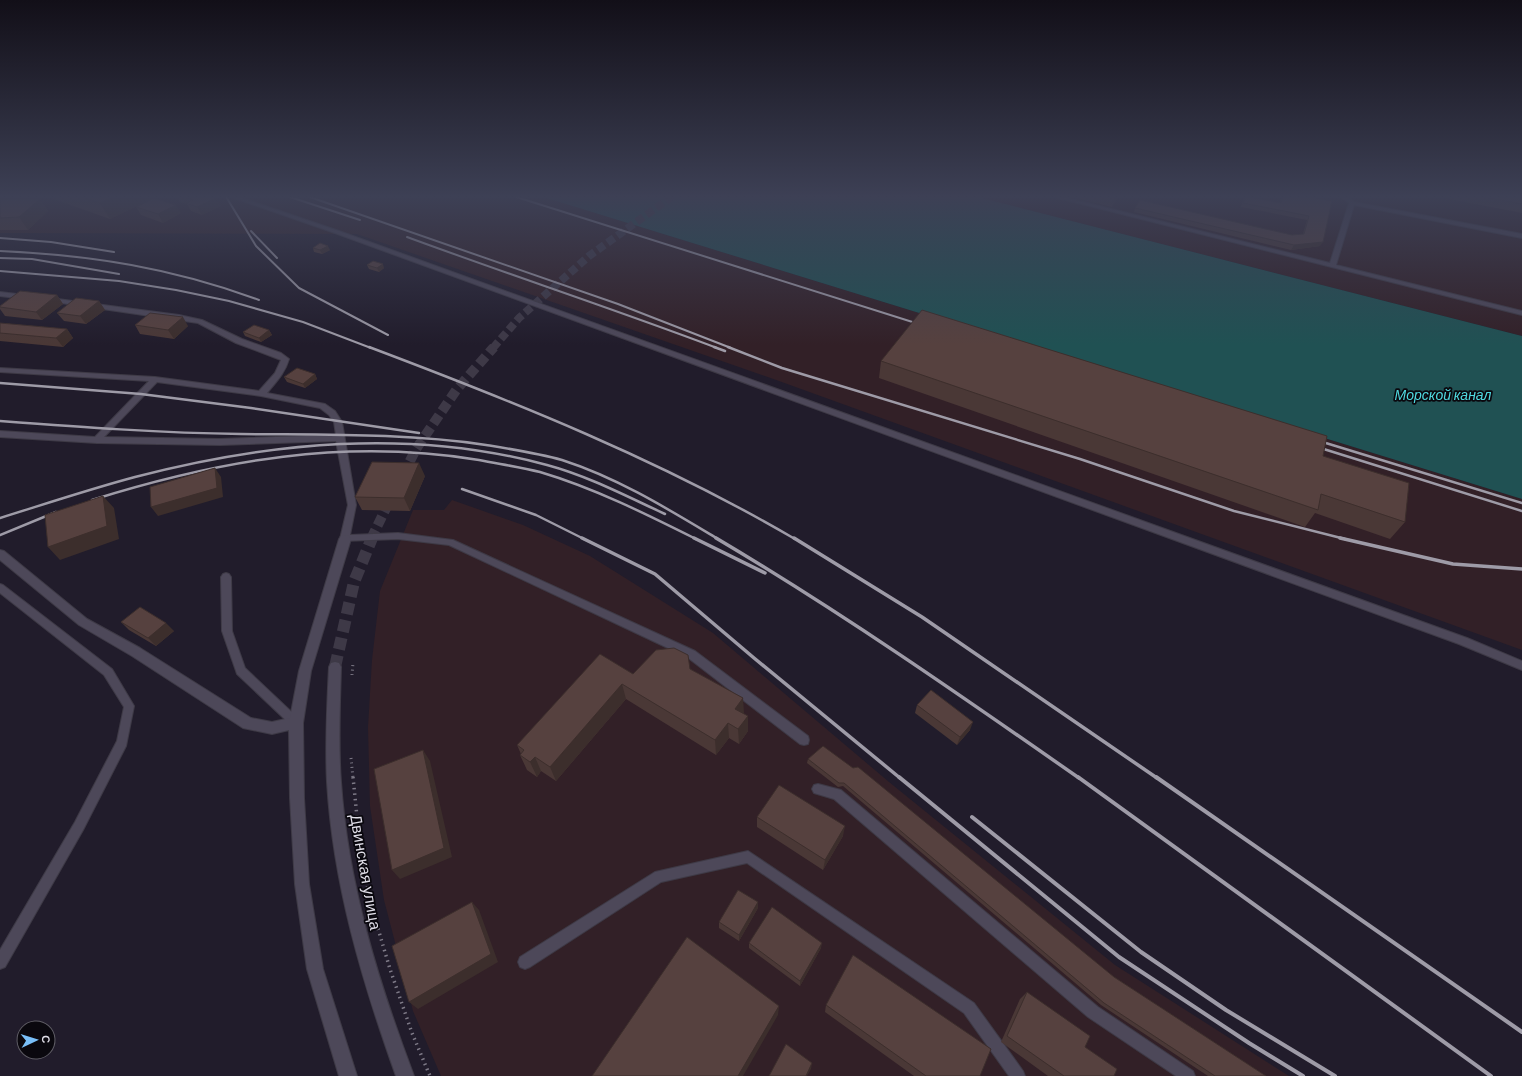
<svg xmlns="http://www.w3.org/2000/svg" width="1522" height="1076" font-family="Barlow,sans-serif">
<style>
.industrial{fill:#322027}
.water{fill:#205153}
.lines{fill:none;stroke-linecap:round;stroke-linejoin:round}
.tertiary-tunnel-far2{stroke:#3e3947;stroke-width:8;stroke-dasharray:8 4;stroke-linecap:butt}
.tertiary-tunnel-far1{stroke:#3e3947;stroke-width:10;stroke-dasharray:10 5;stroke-linecap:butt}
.tertiary-tunnel{stroke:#3e3947;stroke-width:12;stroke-dasharray:12 6;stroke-linecap:butt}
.service-casing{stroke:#3e3a46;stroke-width:2}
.minor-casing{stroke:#3e3a46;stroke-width:2}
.tertiary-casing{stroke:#3e3a46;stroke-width:2}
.path-far1{stroke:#7e7a87;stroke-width:3;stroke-dasharray:1 3.5;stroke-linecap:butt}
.path{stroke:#7e7a87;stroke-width:3.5;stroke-dasharray:1.5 4;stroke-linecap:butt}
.service{fill:#4d4859;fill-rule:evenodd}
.minor{fill:#4d4859;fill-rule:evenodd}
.tertiary{fill:#4d4859;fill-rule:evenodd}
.rail-far3{stroke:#9e9ba7;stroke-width:2}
.rail-far2{stroke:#9e9ba7;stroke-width:2.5}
.rail-far1{stroke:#9e9ba7;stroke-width:3.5}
.rail{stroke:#9e9ba7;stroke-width:4}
.wall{fill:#4a3836}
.shaded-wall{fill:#3c2e2c}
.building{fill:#56413f;stroke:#3c2e2c}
.labels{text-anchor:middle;stroke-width:3.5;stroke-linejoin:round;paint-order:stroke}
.water-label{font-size:14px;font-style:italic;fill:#4fd8df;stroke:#0a080e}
.near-street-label{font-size:16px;fill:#dfdde7;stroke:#0a080e}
</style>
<rect width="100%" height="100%" fill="#211c2b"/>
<path class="industrial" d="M0 195H537L1522 499V650L779 381 357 234 0 233Z
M970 195H1522V336Z
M452 500 523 525 590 556 713 633 889 782 1115 965 1289 1076H441L413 1011 384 900 370 806 368 727 372 660 380 591 413 510H444Z"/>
<path class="water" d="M537 195H970L1522 336V499Z"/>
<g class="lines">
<path class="tertiary-tunnel-far2" d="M493 348 519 318 589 256 674 195"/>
<path class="tertiary-tunnel-far1" d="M403 475 416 449 457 389 494 347
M371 539 391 498"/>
<path class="tertiary-tunnel" d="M335 667 354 582 372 538"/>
<g class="service-casing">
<path id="service" d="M225 195H233L339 231 1467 638 1522 661V670L1459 644 335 233Z
M1046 195H1055L1330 263 1349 203 1339 195H1345L1354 202 1522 234V238L1354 205 1336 265 1522 311V315Z
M0 292 25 295 28 297 25 299 0 296Z
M50 298 179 315 202 320 242 339 281 353 289 359C285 373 276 382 267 393L325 404 335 411 342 422 356 505 350 535 398 533 453 540 695 651 808 736 809 740 808 744 804 745 800 744 687 657 449 545 398 539 342 541 340 539 348 505 336 441 220 445 97 443 0 437V431L95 437 149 381 0 372V368L155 377 259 391 275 373 281 360 236 343 198 323 48 301 47 300ZM157 382 261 396 320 408 329 415 334 422 336 435 220 439 104 437Z
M226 573 229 574 231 577 232 631 245 668 300 720 301 723 300 726 296 728 292 726 237 674 236 671 222 631 221 577 223 574Z
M0 584 3 585 112 669 134 706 126 746 83 830 5 967 0 969V950L75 822 117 741 124 707 104 675 0 593Z
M818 784 841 790 1098 1007 1193 1071 1195 1076H1176L1088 1017 834 799 814 793 812 789 814 785Z
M748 851 974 1003 1023 1071 1025 1076H1009L964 1013 747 863 661 882 530 967 525 969 520 967 518 962 520 957 655 872Z"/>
</g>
<g class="minor-casing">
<path id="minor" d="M345 535 349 536 351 539 311 671 303 723 304 798 309 884 323 969 357 1076H339L307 969 295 884 290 798 289 730 272 734 243 728 132 656 79 625 0 560V550L4 551 87 619 140 648 251 718 272 722 290 718 299 671 339 539 341 536Z"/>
</g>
<g class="tertiary-casing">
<path id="tertiary" d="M335 662 339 663 341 667C340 705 338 744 341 782 348 884 378 981 414 1076H396C362 981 333 884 327 782 325 744 327 705 329 667L331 663Z"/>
</g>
<path class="path-far1" d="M352 675 353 663
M351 758 353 778"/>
<path class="path" d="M353 777 360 847 371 905 390 969 412 1033 430 1076"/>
<use href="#service" class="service"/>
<use href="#minor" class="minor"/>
<use href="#tertiary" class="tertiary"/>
<path class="rail-far3" d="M225 195 256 246 299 288 388 335
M284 195 360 220
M304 195 618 304 731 348
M510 195 922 325
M251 231 277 258
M407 237C510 275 614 309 717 348
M0 238 51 242 114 252
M0 251C91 255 173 268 259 300
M0 258 32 259 119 274
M0 271 119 281 176 290 229 301 303 322 371 348"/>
<path class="rail-far2" d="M369 347C515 402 660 460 795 539
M714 347 725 351
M728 347 782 368 1080 459 1234 511 1345 539
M0 383 141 394 251 408 419 433
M0 421C80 427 161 433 241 434 323 435 405 433 486 445 511 449 537 453 562 460 618 478 668 509 718 539
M1316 440 1522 503
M1314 446 1522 511
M462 489 536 515 584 539
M92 500C220 460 345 438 479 460 499 464 520 467 540 472 594 488 646 514 696 539
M0 518C45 504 90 489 135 477 270 442 411 428 547 465 588 476 626 496 665 514
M0 535 56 512"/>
<path class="rail-far1" d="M582 538 655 574 754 658 900 778
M694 538 765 573
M716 538C841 612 960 695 1079 778
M794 538 922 617 1157 778
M1340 538 1453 564 1522 569"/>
<path class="rail" d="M899 777 1119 957 1249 1043 1303 1076
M1078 777 1491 1076
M1156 777 1522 1032
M972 817 1141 952 1226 1010 1335 1076"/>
</g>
<path class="wall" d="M42 195H160L110 219Z
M176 195H208L216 198 221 206 202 215 191 211 187 204 180 202Z
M1064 195H1120L1112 207Z
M1251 195H1270L1268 199Z
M1282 195H1302L1320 246 1291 250 1134 212 1135 208 1292 235 1303 234 1307 220 1241 207 1243 200 1245 196 1280 203Z
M1429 195H1522V213Z
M0 199H40L48 211 28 230H0Z
M136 207 181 213 163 223 141 215Z
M313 248 330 250 322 254 314 252Z
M367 265 384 268 379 272 369 269Z
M57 295 63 304 42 320 5 316 0 309V306Z
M99 301 105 310 86 324 64 321 57 313Z
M0 323 67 329 73 338 63 347 0 341Z
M135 325 188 326 174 339 140 334Z
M269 330 272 335 261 342 245 336 243 332Z
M881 361 1323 456 1405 522 1390 539 1315 513 1305 527 879 378Z
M315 374 317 379 305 388 287 382 284 377Z
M425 476 410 511 362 510 355 497Z
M121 622 174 631 156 646 129 630Z
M690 669 743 698V714L748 731 739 744 729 738 716 755 626 699 556 781 541 771 537 777 527 770 520 755 521 754 517 745 633 674Z
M917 705 970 730 957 745 915 713Z
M823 746 1114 977 1266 1076H1208L1101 1005 843 786 838 787 807 763 808 759Z
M757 817 843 836 823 870 757 827Z
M758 908 739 941 719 928V922Z
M749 943 821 948 800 986 749 948Z
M1027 992 1114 1076H1048L1001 1042 1020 999Z
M826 1005 980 1076H914L825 1012Z"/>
<path class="shaded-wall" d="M117 195H160L110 219 100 203Z
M1117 195H1120L1112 207 1115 198Z
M216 198 221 206 202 215 197 207Z
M40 199 48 211 28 230 19 217Z
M176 205 181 213 163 223 158 214Z
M1323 242 1320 246 1291 250 1294 245Z
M328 246 330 250 322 254 320 250Z
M383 264 384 268 379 272 377 268Z
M57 295 63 304 42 320 36 312Z
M99 301 105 310 86 324 80 316Z
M183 317 188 326 174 339 168 330Z
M67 329 73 338 63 347 56 338Z
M269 330 272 335 261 342 259 338Z
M315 374 317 379 305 388 303 384Z
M419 463 425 476 410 511 404 498Z
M215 468 221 477 223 497 158 516 151 507Z
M103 496 114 508 119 539 60 560 48 547Z
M166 623 174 631 156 646 148 638Z
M622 684 626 699 556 781 550 767Z
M743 698 744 713 736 724 735 709Z
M748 716V731L739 744 738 729Z
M973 722 970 730 957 745 960 737Z
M728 723 729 738 716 755 715 740Z
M423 750 430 761 452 857 400 879 392 870Z
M535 757 541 771 537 777 530 762Z
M845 826 843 836 823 870 825 860Z
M472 902 479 910 498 962 418 1009 409 1002Z
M758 902V908L739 941V935Z
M822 943 821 948 800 986V981Z
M779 1006 778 1015 743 1076H738Z
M812 1063 811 1069 807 1076H806Z"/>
<path class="building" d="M77 195H117L100 203Z
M179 195H208L216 198 197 207 186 203 193 200Z
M1100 195H1117L1115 198Z
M1283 195H1302L1332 201 1323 242 1294 245 1135 208 1140 200 1292 235 1304 234 1309 216 1243 203 1245 196 1281 203Z
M1475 195H1522V204Z
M154 198 176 205 158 214 136 207Z
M0 199H40L19 217 0 218Z
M320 243 328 246 320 250 313 248Z
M373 261 383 264 377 268 367 265Z
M20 291 57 295 36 312 0 307V306Z
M76 298 99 301 80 316 57 313Z
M922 310 1327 436 1323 456 1409 483 1405 522 1321 494 1318 510 881 361Z
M150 313 183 317 168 330 135 325Z
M0 323 67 329 56 338 0 333Z
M254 325 269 330 259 338 243 332Z
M297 368 315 374 303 384 284 377Z
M372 462 419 463 404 498 355 497Z
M215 468 217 488 151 507 150 487Z
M103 496 107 526 48 547 45 515Z
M140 607 166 623 148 638 121 622Z
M674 648 688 655 690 669 743 698 735 709 748 716 738 729 728 723 715 740 622 684 550 767 535 757 530 762 520 755 524 750 517 745 600 654 633 674 656 650Z
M931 690 973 722 960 737 917 705Z
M823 746 853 768 858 767 1114 977 1266 1076H1215L1104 1003 844 783H839L808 759Z
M423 750 444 848 392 870 374 769Z
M779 785 845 826 825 860 757 817Z
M738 890 758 902 739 935 719 922Z
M472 902 491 954 409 1002 392 946Z
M772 907 822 943 800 981 749 943Z
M687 937 779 1006 738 1076H592Z
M853 955 991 1049 980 1076H926L826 1005Z
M1027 992 1090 1036 1085 1047 1117 1069 1114 1076H1064L1007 1036Z
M786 1044 812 1063 806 1076H769Z"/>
<linearGradient id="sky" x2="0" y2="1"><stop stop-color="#120f18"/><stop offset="0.57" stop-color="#3d4055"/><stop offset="1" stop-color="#3d4055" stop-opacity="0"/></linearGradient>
<rect width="1522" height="345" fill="url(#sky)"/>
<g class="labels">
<g class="water-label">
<text x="1443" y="400">Морской канал</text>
</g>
<g class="near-street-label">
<text transform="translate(366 872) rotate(80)" y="6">Двинская улица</text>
</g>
</g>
<g transform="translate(36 1040) rotate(86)"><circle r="19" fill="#0a080e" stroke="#5f5d65"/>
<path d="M0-3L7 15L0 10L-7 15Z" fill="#79bff8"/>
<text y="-6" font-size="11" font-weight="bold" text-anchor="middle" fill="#dfdde7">С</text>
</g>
</svg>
